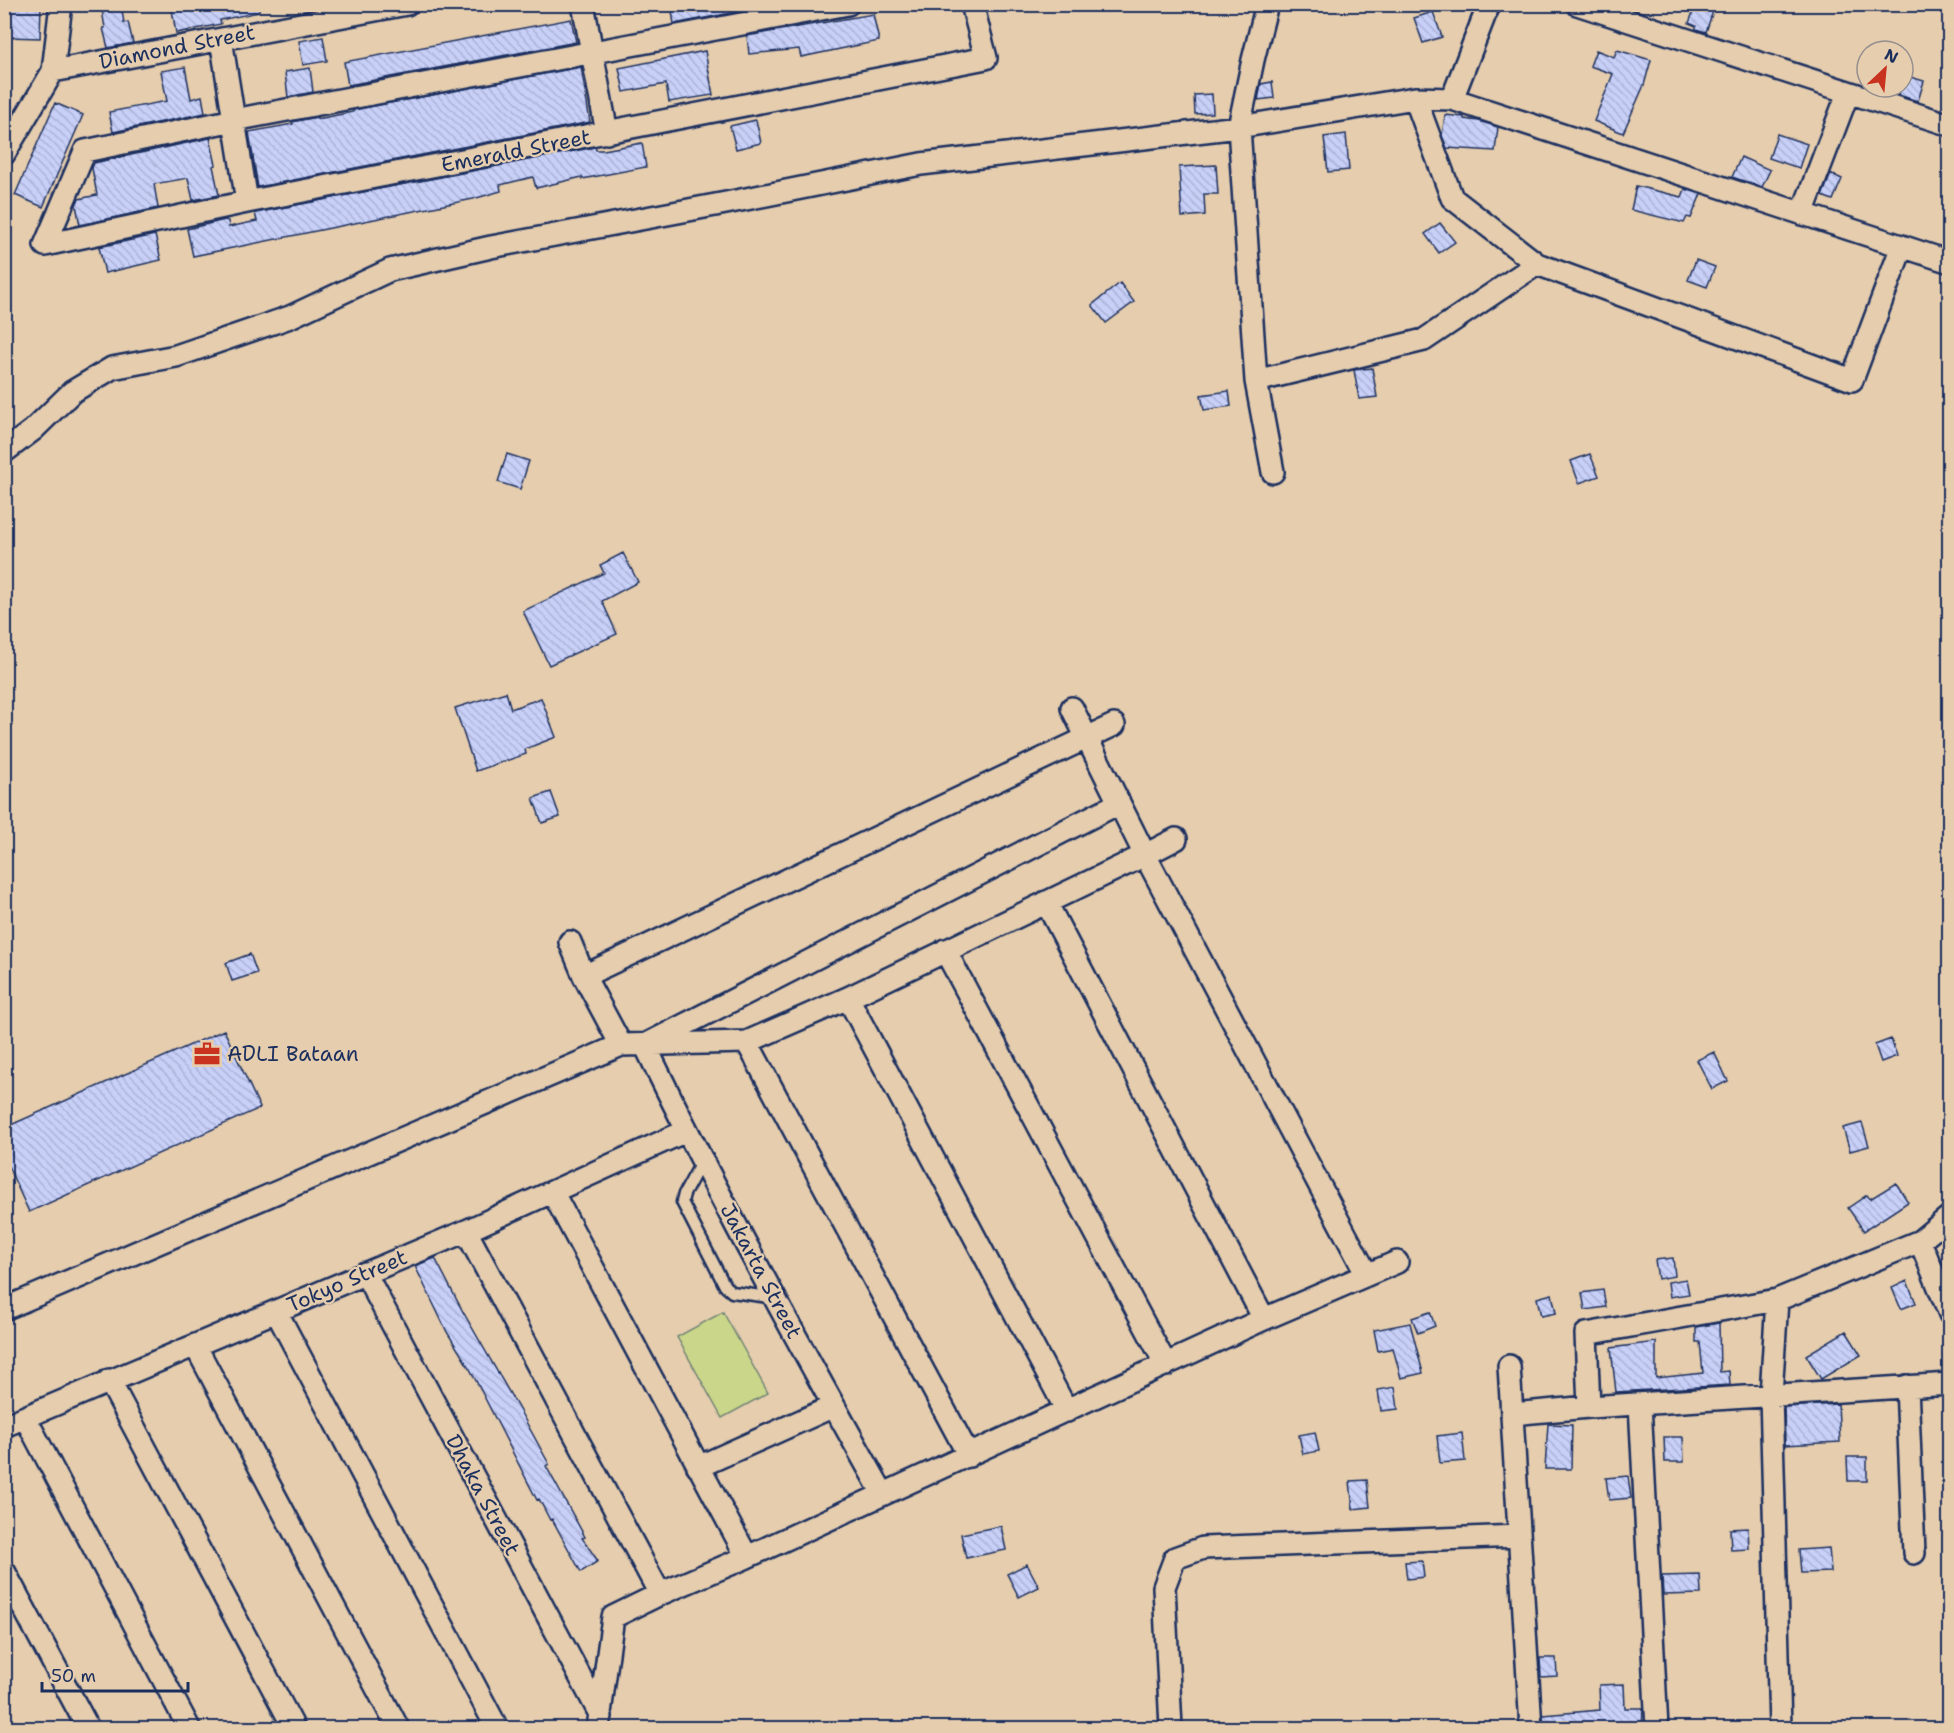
<svg xmlns="http://www.w3.org/2000/svg" width="1954" height="1733" font-family="'Shantell Sans',sans-serif">
<style>
.pitch{fill:#cad78a;stroke:#728374;stroke-width:1.5}
.building{fill:url(#building-back-hatch);stroke:#1b2f5e;stroke-width:1.5}
.lines{fill:none;stroke-linecap:round;stroke-linejoin:round}
.lane-casing{stroke:#1b2f5e;stroke-width:15}
.street-casing{stroke:#1b2f5e;stroke-width:26}
.lane{stroke:#e5cdae;stroke-width:10}
.street{stroke:#e5cdae;stroke-width:21}
.labels{text-anchor:middle;stroke-width:4.5;stroke-linejoin:round;paint-order:stroke}
.street-label{font-size:21px;fill:#1b2f5e;stroke:#e5cdae}
.poi-label{font-size:21px;fill:#1b2f5e;stroke:#e5cdae;text-anchor:start}
</style>
<defs>
<pattern id="building-back-hatch" width="6" height="6" patternUnits="userSpaceOnUse" patternTransform="scale(1.5)"><rect width="6" height="6" fill="#c8d0f8"/><path d="M-1 5l2 2M0 0l6 6M5-1l2 2" fill="none" stroke="#abb3d7"/></pattern>
</defs>
<rect width="100%" height="100%" fill="#e5cdae"/>
<filter id="ink" filterUnits="userSpaceOnUse"><feTurbulence type="fractalNoise" baseFrequency=".0167" numOctaves="2"/><feDisplacementMap in="SourceGraphic" scale="12" xChannelSelector="R" yChannelSelector="G"/><feConvolveMatrix kernelMatrix="1 2 1 2 8 2 1 2 1" color-interpolation-filters="sRGB"/></filter>
<g filter="url(#ink)">
<path class="pitch" d="M723 1312 768 1393 722 1418 677 1337Z"/>
<path class="building" d="M6 4H41L40 38 6 37Z
M101 4H121L124 23 128 22 133 43 108 48 103 28H105Z
M171 4H259V12L220 20 221 24 176 33Z
M671 4H777L674 24Z
M1696 4H1704L1714 8 1706 32 1696 29V26L1689 23Z
M1433 12 1442 37 1423 43 1414 18Z
M873 14 879 41 801 57 799 49 749 54 747 36Z
M571 19 576 42 348 85 344 62Z
M323 37 327 61 303 65 299 41Z
M1596 50 1614 57 1617 50 1651 60 1644 85 1623 133 1594 121 1613 74 1590 66Z
M705 51 713 95 669 102 666 84 624 92 619 68Z
M185 67 191 99 202 96 205 113 113 132 109 112 167 101 161 71Z
M581 67 590 122 258 187 249 132 293 124 292 122 317 117V119L353 112V110Z
M310 68 313 92 288 97 285 72Z
M1903 75 1924 81 1918 101 1898 95 1900 87H1903Z
M1272 82 1274 98 1258 100 1261 84Z
M1212 94 1213 113 1195 114 1194 95Z
M55 103 83 115 43 207 15 195Z
M1445 115 1464 117V119L1479 121 1498 127 1495 151 1447 148 1442 136Z
M756 120 761 143 736 149 730 126Z
M1346 134 1349 170 1328 172 1324 137Z
M1777 134 1807 144 1799 168 1769 158Z
M210 138 216 165 213 166 219 195 193 200 188 178 154 184 158 208 80 225 76 205 79 199 97 195 92 168 94 163Z
M642 143 646 167 582 179V177L536 188 533 177 500 185 501 191 473 199 193 256 187 229 225 220 228 221 229 227 257 221 255 213 595 147 596 150H604Z
M1741 157 1770 170 1762 187 1732 177Z
M1216 165 1218 194H1204L1205 215 1182 217 1179 167Z
M1831 174 1842 179 1833 200 1822 196Z
M1636 186 1682 197 1685 189 1701 194 1691 218 1687 217 1684 223 1631 210Z
M1440 223 1455 242 1439 253 1425 234Z
M155 235 161 260 105 273 99 247Z
M1696 260 1715 267 1707 287 1688 280Z
M1120 283 1134 302 1106 323 1092 305Z
M1372 368 1377 397 1359 399 1354 370Z
M1229 391 1231 406 1204 410 1201 395Z
M507 454 529 461 520 489 498 482Z
M1590 454 1599 476 1579 483 1571 461Z
M623 553 638 582 602 601 617 634 549 665 523 611 604 573 600 565Z
M506 692 511 709 541 698 556 737 525 749 526 754 476 771 455 708Z
M551 792 560 817 542 823 533 798Z
M250 954 257 973 232 981 226 963Z
M224 1030 260 1108 29 1212 4 1157V1128Z
M1891 1039 1897 1056 1881 1062 1875 1045Z
M1714 1052 1728 1081 1712 1089 1697 1060Z
M1862 1123 1869 1146 1850 1151 1843 1128Z
M1896 1183 1908 1202 1864 1231 1848 1208 1867 1195 1870 1199Z
M435 1258 462 1310 525 1420 549 1464 546 1466 585 1537 582 1538 598 1561 581 1572 552 1519 550 1520 539 1499 537 1500 470 1369 447 1332 415 1266Z
M1673 1258 1675 1276 1658 1279 1655 1260Z
M1686 1279 1689 1294 1670 1297 1668 1282Z
M1907 1281 1916 1303 1901 1309 1892 1288Z
M1603 1290 1606 1307 1585 1310 1582 1293Z
M1552 1294 1556 1313 1541 1316 1537 1298Z
M1430 1312 1435 1326 1418 1333 1412 1318Z
M1410 1323 1423 1373 1401 1378 1393 1348 1378 1351 1374 1330Z
M1719 1323 1720 1372 1729 1371 1730 1385 1616 1392 1611 1348 1656 1342V1378L1703 1373 1700 1342H1696V1327Z
M1846 1331 1861 1355 1821 1379 1806 1355Z
M1395 1387 1398 1409 1381 1411 1378 1390Z
M1838 1404 1840 1442 1785 1445 1784 1407Z
M1548 1424 1572 1425 1571 1469H1545Z
M1315 1432 1319 1451 1303 1454 1299 1435Z
M1462 1433 1465 1461 1440 1463 1437 1436Z
M1664 1437H1683L1684 1462H1665Z
M1847 1457H1867V1481H1848Z
M1628 1476 1631 1498 1609 1500 1606 1478Z
M1367 1480 1370 1507 1353 1509 1350 1481Z
M1001 1526 1006 1550 966 1558 961 1534Z
M1748 1528 1749 1549 1731 1550 1730 1529Z
M1829 1548 1831 1572 1801 1573 1799 1550Z
M1422 1561 1424 1577 1407 1579 1405 1562Z
M1027 1564 1039 1587 1019 1597 1007 1574Z
M1700 1575 1701 1594 1663 1595 1662 1576Z
M1540 1658H1556L1557 1676 1541 1677Z
M1624 1684 1625 1708H1643L1642 1728H1544L1543 1715 1600 1710 1599 1685Z"/>
<g class="lines">
<g class="lane-casing">
<path id="lane" d="M702 1161 684 1194 682 1202 725 1286 732 1292 776 1298"/>
</g>
<g class="street-casing">
<path id="street" d="M583 4 607 133
M1267 4 1253 60 1239 127 1256 381 1424 340 1537 264
M1577 4 1950 125
M221 39 247 202
M53 71 407 4
M1415 98 1452 198 1537 264 1852 380 1902 246
M1452 99 1950 262
M4 154 53 71 61 4
M1802 214 1848 93
M45 245 247 202 986 58 972 4
M45 245 85 151 234 120 848 4
M1256 381 1273 472
M4 452 33 430 72 392 112 368 176 356 290 317 390 270 491 247 726 203 921 164 1239 127 1415 98 1452 99 1489 4
M1072 708 1145 855 1367 1275
M1046 902 1264 1319
M570 942 584 976 621 1045
M945 950 1166 1365
M584 976 1114 725
M848 998 1067 1411
M747 1042 969 1456
M553 1193 747 1557
M1950 1216 1920 1241 1777 1300 1586 1334 1589 1407 1950 1384
M466 1231 660 1594
M1920 1241 1950 1314
M365 1273 601 1716
M1777 1300 1771 1395 1780 1728
M4 1309 621 1045 747 1042 848 998 1145 855 1176 839
M276 1311 497 1728
M195 1345 398 1728
M1509 1366 1531 1728
M109 1380 294 1728
M1907 1386 1914 1553
M1640 1404 1657 1728
M1512 1414 1589 1407
M25 1417 189 1728
M4 1426 466 1231 686 1131
M698 1467 834 1406
M883 1494C800 1346 718 1197 645 1045L1119 803
M4 1571 88 1728
M598 1728 613 1617 660 1594 747 1557 1264 1319 1397 1262
M1171 1728 1164 1587 1175 1558 1203 1548 1519 1536"/>
</g>
<use href="#lane" class="lane"/>
<use href="#street" class="street"/>
</g>
</g>
<defs>
<g id="office-bare" transform="scale(2.07)"><path d="M-6-3h4V-5.5h4V-3h4V5H-6ZM-1-4.5V-3h2v-1.5ZM-6 0V1H6V0Z" fill="#c8321e" stroke="#e5cdae" stroke-width="2.5" paint-order="stroke"/></g>
</defs>
<g fill-rule="evenodd">
<use href="#office-bare" x="207" y="1054"/>
</g>
<g class="labels">
<g class="street-label">
<text transform="translate(177 47) rotate(-11)" y="7">Diamond Street</text>
<text transform="translate(516 151) rotate(-11)" y="7">Emerald Street</text>
<text transform="translate(761 1271) rotate(62)" y="7">Jakarta Street</text>
<text transform="translate(347 1281) rotate(-23)" y="7">Tokyo Street</text>
<text transform="translate(483 1495) rotate(62)" y="7">Dhaka Street</text>
</g>
<g class="poi-label">
<text x="227" y="1061">ADLI Bataan</text>
</g>
</g>
<rect width="1954" height="1733" fill="none" stroke="#e5cdae" stroke-width="24"/>
<rect x="12" y="12" width="1930" height="1709" fill="none" stroke="#1b2f5e" stroke-width="2" filter="url(#ink)"/>
<g transform="translate(1885 69) rotate(26)"><circle r="28" fill="#e5cdae" stroke="#948e8e" stroke-width="1.5"/>
<path d="M0-4.5L10 22L0 15L-10 22Z" fill="#c8321e"/>
<text y="-9" font-size="16" font-weight="bold" text-anchor="middle" fill="#1b2f5e">N</text>
</g>
<path d="M42 1682v9h146v-9" fill="none" stroke="#1b2f5e" stroke-width="3"/>
<text x="51" y="1682" font-size="18" fill="#1b2f5e" stroke="#e5cdae" stroke-width="4.5" paint-order="stroke">50 m</text>
</svg>
